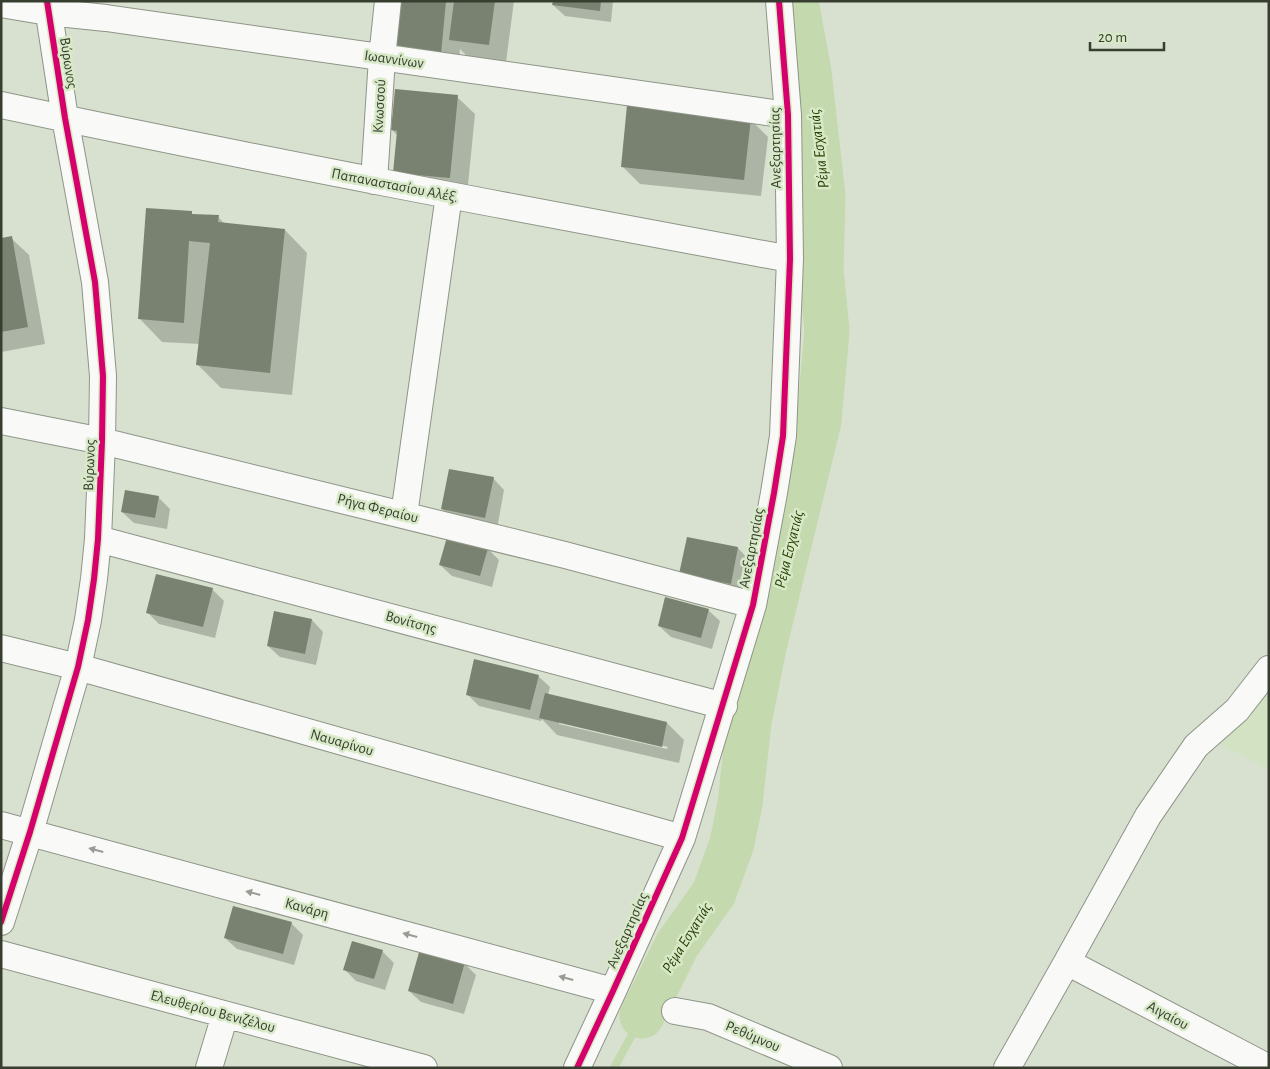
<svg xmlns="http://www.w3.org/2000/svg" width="1270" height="1069" font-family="'Alegreya Sans',sans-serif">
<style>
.built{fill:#d2e2c3}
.shadow{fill:#0003;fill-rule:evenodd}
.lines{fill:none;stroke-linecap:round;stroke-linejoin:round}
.stream{stroke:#c4d9ad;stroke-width:8}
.river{stroke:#c4d9ad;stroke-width:45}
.building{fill:#798270}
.minor-casing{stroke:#8e9588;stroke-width:28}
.minor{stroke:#f9faf8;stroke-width:26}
.cycleway-casing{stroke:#d8e9c7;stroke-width:9}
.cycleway{stroke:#d6006c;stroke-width:6}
.oneway{fill:#989c94}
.labels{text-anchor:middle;stroke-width:5;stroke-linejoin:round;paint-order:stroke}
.street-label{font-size:15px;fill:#373e30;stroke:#d8e9c7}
.water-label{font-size:16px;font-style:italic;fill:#294003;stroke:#d8e9c7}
</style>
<rect width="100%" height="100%" fill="#d8e1cf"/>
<path class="built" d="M1269 684V770L1216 742Z"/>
<path class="shadow" d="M397 1H514L506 62 468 57 460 49 458 71 409 65Z
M554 1H613L611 22 565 16 553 5Z
M457 97 475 114 467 195 411 190 398 136 392 130Z
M750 119 768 137 761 196 640 184 623 167Z
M191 213 194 215 218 217 225 224 285 230 307 253 292 395 221 388 198 365 200 344 162 342 140 319Z
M11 238 29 255 45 344 1 352V240Z
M493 478 504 490 497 529 454 521 442 509Z
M158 497 170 509 167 529 134 523 122 512Z
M738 548 749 560 742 595 692 585Z
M488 549 499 560 492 587 452 576 440 565Z
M212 589 224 601 215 638 159 624 148 613Z
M708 610 720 621 712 649 671 637 659 626Z
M312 620 323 632 316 665 280 657 268 646Z
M538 676 550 687 548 695 667 723 684 740 679 763 557 735 542 719 541 721 479 706 467 694ZM559 721 668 747 667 749 559 724Z
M291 923 303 935 294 965 237 949 225 938Z
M382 951 394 963 385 990 356 981 345 970Z
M464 963 476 975 464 1014 421 1002 409 991Z"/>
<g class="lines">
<path class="stream" d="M614 1068 642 1016"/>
<path class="river" d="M642 1016 677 945 714 893 732 843 740 804 749 722 764 647 819 421 827 331 821 270 823 196 809 72 796 1"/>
</g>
<path class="building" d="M395 1H446L441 54 390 48Z
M454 1H495L489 45 449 40Z
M553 1H601L600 11 552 5Z
M395 89 458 95 450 178 393 173 397 131 391 130Z
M627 105 751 118 744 180 621 167Z
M146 208 192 211V214L219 215 218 222 285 229 270 373 196 365 210 243 189 241 184 323 138 319Z
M12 236 28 327 1 332V238Z
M449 469 494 477 485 518 441 509Z
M125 490 159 496 155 518 121 512Z
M447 537 488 548 480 576 439 565Z
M687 537 738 547 731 584 679 574Z
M156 574 213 588 203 627 146 613Z
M665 597 709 609 701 638 658 626Z
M274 611 312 619 305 654 267 646Z
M474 659 539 675 530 710 466 695Z
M545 693 667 722 662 747 539 718Z
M233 906 292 922 283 954 224 938Z
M352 941 383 950 374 979 343 970Z
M420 949 465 962 453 1004 408 991Z"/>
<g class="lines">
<g class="minor-casing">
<path id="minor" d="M1 4 48 12 106 18 788 115
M1 105C263 161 526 210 790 259
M374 181 382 58 388 1
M1 421 102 441 565 555 753 605
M404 515 449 195
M98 539 724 706
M1 648 78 667 682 838
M1 825 613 991
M1 922 30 832 78 667 88 620 94 579 98 539 102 441 103 376 95 282 65 118 47 1
M1 954 424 1068
M1067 962 1269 1068
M675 1011 708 1017 829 1068
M209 1068 225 1015
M577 1068 613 991 682 838 753 605 774 493 783 436 790 259 788 115 779 1
M1007 1068 1067 962 1148 816 1196 746 1237 710 1269 669"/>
</g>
<use href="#minor" class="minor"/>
<g class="cycleway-casing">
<path id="cycleway" d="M1 922 30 832 78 667 88 620 94 579 98 539 102 441 103 376 95 282 65 118 47 1
M577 1068 613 991 682 838 753 605 774 493 783 436 790 259 788 115 779 1"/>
</g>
<use href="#cycleway" class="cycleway"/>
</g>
<defs><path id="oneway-solid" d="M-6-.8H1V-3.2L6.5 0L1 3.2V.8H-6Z" transform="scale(1.25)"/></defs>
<g class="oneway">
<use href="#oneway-solid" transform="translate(96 850) rotate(-165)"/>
<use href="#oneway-solid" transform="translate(253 893) rotate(-165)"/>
<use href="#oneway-solid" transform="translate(410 935) rotate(-165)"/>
<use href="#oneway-solid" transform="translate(566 978) rotate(-165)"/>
</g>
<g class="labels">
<g class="street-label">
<text transform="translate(394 59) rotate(8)" y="5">Ιωαννίνων</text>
<text transform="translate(69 63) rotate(81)" y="5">Βύρωνος</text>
<text transform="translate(379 106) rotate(-87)" y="5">Κνωσσού</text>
<text transform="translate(775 148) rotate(-91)" y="5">Ανεξαρτησίας</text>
<text transform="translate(395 185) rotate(11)" y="5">Παπαναστασίου Αλέξ.</text>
<text transform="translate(89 465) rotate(-88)" y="5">Βύρωνος</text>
<text transform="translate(378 508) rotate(14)" y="5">Ρήγα Φεραίου</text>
<text transform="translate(751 548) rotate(-79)" y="5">Ανεξαρτησίας</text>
<text transform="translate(411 622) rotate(15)" y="5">Βονίτσης</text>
<text transform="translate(342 742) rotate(16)" y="5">Ναυαρίνου</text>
<text transform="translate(307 908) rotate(15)" y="5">Κανάρη</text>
<text transform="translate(627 930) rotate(-66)" y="5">Ανεξαρτησίας</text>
<text transform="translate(213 1011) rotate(15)" y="5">Ελευθερίου Βενιζέλου</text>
<text transform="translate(1168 1015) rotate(28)" y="5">Αιγαίου</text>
<text transform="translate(753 1036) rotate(23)" y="5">Ρεθύμνου</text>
</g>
<g class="water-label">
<text transform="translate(818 149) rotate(-97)" y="6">Ρέμα Εσχατιάς</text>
<text transform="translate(788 549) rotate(-76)" y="6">Ρέμα Εσχατιάς</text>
<text transform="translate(686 937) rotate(-58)" y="6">Ρέμα Εσχατιάς</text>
</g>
</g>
<rect width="1270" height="1069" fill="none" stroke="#373e30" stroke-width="5"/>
<path d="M1090 42v8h74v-8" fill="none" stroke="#373e30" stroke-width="2.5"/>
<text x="1098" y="42" font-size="15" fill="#373e30" stroke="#d8e9c7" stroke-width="4" paint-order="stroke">20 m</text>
</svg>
